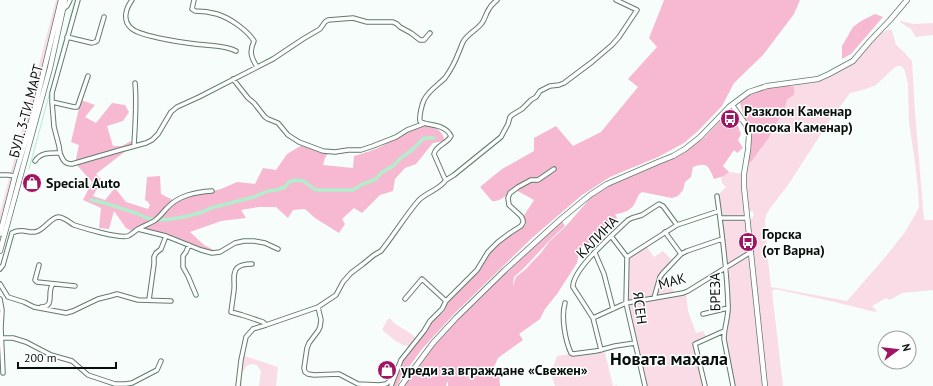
<svg xmlns="http://www.w3.org/2000/svg" width="933" height="386" font-family="'PT Sans',sans-serif">
<style>
.green{fill:#fadce7;fill-rule:evenodd}
.forest{fill:#f6b9d1}
.lines{fill:none;stroke-linecap:round;stroke-linejoin:round}
.stream{stroke:#b2edcc;stroke-width:1}
.canal{stroke:#b2edcc;stroke-width:3.5}
.minor-casing{stroke:#5f7c6c;stroke-width:5.5}
.tertiary-casing{stroke:#5f7c6c;stroke-width:6}
.minor{stroke:#fff;stroke-width:3.5}
.tertiary{stroke:#fff;stroke-width:4.5}
.labels{text-anchor:middle;stroke-width:3;stroke-linejoin:round;paint-order:stroke}
.street-label{font-size:14px;fill:#05100a;stroke:#fff}
.poi-label{font-size:14px;font-weight:bold;fill:#05100a;stroke:#fff;text-anchor:start}
.district-label{font-size:18px;font-weight:bold;fill:#05100a;stroke:#fff}
</style>
<rect width="100%" height="100%" fill="#f7fdfa"/>
<path class="green" d="M56 0H61L0 234V213Z
M901 21 913 24 933 23V35L916 37 911 29 900 22Z
M887 30H892L896 45 904 52 912 61 915 112 924 220H933V290L902 293 890 300 886 298 872 306 877 311 875 312 835 302 775 289 772 291 783 386H766L750 221 754 215 753 212 748 210 745 171 748 162 755 156 768 139 786 104 787 100 792 97 794 90 790 86 823 80 846 67 879 35ZM898 66H901L904 69 906 75 908 84 909 123 914 155 918 188 919 207 915 215 905 232 887 255 847 301 771 287 768 260 765 221 766 215 771 207 788 185 830 120 850 93 866 89 876 85 895 67Z
M729 172 744 174 765 386H733L724 331 728 306 717 196 726 187 722 183 721 177 724 176Z
M646 246 654 257 663 251 672 260 662 272C664 282 670 288 678 294L686 293 688 311 696 333 703 331 707 338 696 343 704 386H644L627 302 628 258Z
M390 318 394 323 413 335 416 339 409 347 397 342 382 330 387 320Z
M604 349 613 386 617 385V386H555L551 373 557 356Z
M242 355 278 367 276 386H259L261 371 257 365C244 360 240 376 242 386H238Z"/>
<path class="forest" d="M664 0H800L794 14 763 55 734 83 722 106 698 131 684 143 658 157 610 177 582 195 533 237 455 313 422 349 401 378 397 386H391V382L399 373V359L418 337 430 320 444 312 449 297 479 268 489 252 512 231 526 225 523 217 534 200 514 189C507 194 501 202 492 201L480 187 502 169 534 151V138L556 126 573 146 601 132 638 87 628 79 657 47 649 38 659 13Z
M875 14 883 17 851 54 842 59V46L853 27 861 21Z
M778 86H790L794 87C795 97 794 95 787 100L785 108 774 128 768 139 750 163 748 162 752 134 751 127 744 117 740 103C747 91 766 88 778 86Z
M81 100 95 105 85 117 96 123 112 103 125 105 129 112 123 121 107 126 113 146H122L131 141 135 147 127 150 96 174 102 180 93 196 105 200 115 188 126 202 148 209 150 205 148 202 145 200 147 177 160 176 161 194 173 200 188 194 205 193 221 189 237 182 255 184 263 168 276 170 287 154 302 145 329 152 325 158 323 165 353 168 354 156C364 153 375 150 384 145 399 137 410 118 430 126 439 130 442 131 445 141L433 143 416 164 405 168 395 179 393 191 380 195 362 213 354 208 342 219 345 224 339 233 315 218 305 209 293 210 288 218 276 207H259L241 210 246 218 221 221 190 232 204 245 214 250 204 251 140 228 132 231 126 228 114 211 109 229 99 228 101 208 83 200 92 182 75 163 79 145 71 142Z
M726 118C737 119 737 125 741 134L738 140 743 148 737 153 734 150 723 166 729 172 724 176 714 179C709 167 708 161 693 167L691 177 685 182 683 190 678 196 672 198 642 192C637 195 638 198 635 203 632 210 622 214 615 214L617 218 592 242 583 245 579 251 577 263 557 294 545 309 540 319 519 334 523 340 498 358 493 369 499 371 500 386H448V381L446 385 447 386H404C410 377 416 367 423 358 462 308 514 264 561 220L565 226 554 236 523 269 514 277 513 286 516 277 526 269 533 261 540 254 550 241 566 226 593 195 616 182 673 158 704 138 720 121Z"/>
<g class="lines">
<path class="stream" d="M29 169 75 0"/>
<path class="canal" d="M91 200C106 202 121 209 136 213 141 215 145 218 151 219 165 222 199 215 211 208L254 197 268 191 277 190 285 187 289 182 295 180 304 181 314 189 319 190H353L363 184 376 179 381 173 393 166 401 158 412 150 423 139 427 138H434"/>
<g class="minor-casing">
<path id="minor" d="M78 0 52 93V102L74 107H77L78 105 88 76
M132 0C126 8 122 20 131 28 140 37 191 44 206 45 216 46 227 46 236 51
M194 0 192 9 195 11C202 11 210 12 217 14 230 18 247 30 254 41 249 52 251 57 257 67
M63 9 67 6 70 0
M67 37 92 43 95 42 97 41 104 17
M233 79 248 98 254 103 265 117 268 119 278 123 288 135 299 142 323 151 335 152 348 150H361L373 146 396 137 407 130 423 124
M52 102 54 127 59 146 60 153
M134 146C135 125 137 104 135 83
M35 161C41 152 50 153 60 153 63 160 64 164 72 164L120 150 146 143 152 140 158 134 171 112 177 107 199 97 273 59 303 39 320 29 325 22 328 20 353 18 367 22H393L397 24 400 27 411 33 420 40H424L430 33
M0 175H8L15 176
M446 180 454 175 501 137 508 124 510 117 512 115 522 109 531 100 536 97 540 91 550 86 559 85 564 83 592 62 612 45 619 37 637 10 616 0
M717 196C722 232 727 268 728 305 729 316 724 327 724 339L733 386
M720 218H747
M138 229 166 236 201 250 212 253 220 252 235 243 244 241H254L265 243 278 249
M665 232 681 254
M611 236 627 257 626 303 645 386
M189 245 186 252 183 256V267L188 276 196 295
M595 253 604 274 613 309
M627 257 677 225 719 211
M252 264C247 264 241 264 237 268 232 273 235 283 234 290 233 297 232 305 231 312L242 315 263 322 266 325 318 307 336 295 343 282 351 273 363 264 374 255 381 251C394 235 405 216 419 200 427 192 439 190 446 180L444 177 434 154C436 145 447 144 451 136 444 122 423 126 420 121 419 116 422 104 424 100 428 91 438 85 445 78 450 71 455 62 458 54 460 50 461 46 463 42 467 34 477 30 482 23 485 19 486 13 489 9 491 5 494 3 497 0
M39 265 35 280 37 282 75 286
M0 269 3 265 12 233C23 227 30 235 38 231 45 228 51 218 58 217 64 217 69 222 74 225 83 228 120 239 128 236 131 235 135 231 138 229 143 226 149 224 154 221 160 217 163 212 167 208 179 195 196 192 212 191
M0 284 8 297 24 302 34 307 66 313 73 311 98 299 110 296 117 294 138 300 171 301
M654 298 660 277 663 273 681 254 687 251 722 239
M0 299 2 310 1 328 3 373
M149 300 154 264V257L156 253 161 249 166 236
M446 301 477 270 488 252 498 242 510 233 521 226 523 223V220L521 216 509 205 508 198 510 193 518 187 531 180H538L554 169
M565 303C561 317 565 340 571 353L573 354 596 351 615 346 635 343
M41 307C56 307 46 291 53 284
M318 307 321 320 320 327 318 331 309 343 307 348 304 368 305 372 308 374 314 375 339 374 358 384 379 385 386 384 394 378
M703 314 728 308
M593 318 626 303 683 293 688 291 751 252
M2 338H13L26 342 51 355 72 361 88 375 115 384H126L132 383 157 370 161 361
M601 350 593 318 573 287C572 269 615 233 628 220L632 218 642 215 659 204 663 206 677 225
M238 386 241 360 246 337 253 329 266 325
M391 386 401 360 424 331 430 321 442 309 446 301 422 279 405 299
M705 386 695 344 724 331"/>
</g>
<g class="tertiary-casing">
<path id="tertiary" d="M732 105 746 125 749 135 748 150 744 174V187L765 386
M722 117C729 114 735 114 741 119
M0 234 15 176 33 115 61 0
M0 251 50 68 65 0
M401 386 433 343 456 318 505 270 561 219 590 195 607 184 658 162 673 156 685 149 700 137 729 107 749 92 767 86 818 79 829 74 853 61 870 41 890 20 907 0"/>
</g>
<use href="#minor" class="minor"/>
<use href="#tertiary" class="tertiary"/>
</g>
<defs>
<g id="bus-disc" transform="scale(1)"><circle r="9.5" fill="#9f1562" stroke="#fff"/><path d="M-5-6H5V4H4V6H2V4H-2V6H-4V4H-5ZM-3.5-4V0h7V-4ZM-3.5 1.2v1.5H-2V1.2ZM2 1.2v1.5H3.5V1.2Z" fill="#fff"/></g>
<g id="shop-disc" transform="scale(1)"><circle r="9.5" fill="#9f1562" stroke="#fff"/><path d="M-5-2.5h2.3a2.7 3.5 0 0 1 5.4 0H5L5.5 6h-11ZM-1.5-2.5h3a1.5 2.3 0 0 0-3 0Z" fill="#fff"/></g>
</defs>
<g fill-rule="evenodd">
<use href="#bus-disc" x="730" y="119"/>
<use href="#shop-disc" x="32" y="183"/>
<use href="#bus-disc" x="748" y="242"/>
<use href="#shop-disc" x="387" y="370"/>
</g>
<g class="labels">
<g class="street-label">
<text transform="translate(26 111) rotate(-75)" y="5">БУЛ. 3-ТИ МАРТ</text>
<text transform="translate(597 237) rotate(-46)" y="5">КАЛИНА</text>
<text transform="translate(672 281) rotate(-15)" y="5">МАК</text>
<text transform="translate(715 292) rotate(-91)" y="5">БРЕЗА</text>
<text transform="translate(640 308) rotate(83)" y="5">ЯСЕН</text>
</g>
<g class="poi-label">
<text x="744" y="116">Разклон Каменар<tspan x="744" dy="16">(посока Каменар)</tspan></text>
<text x="46" y="188">Special Auto</text>
<text x="762" y="239">Горска<tspan x="762" dy="16">(от Варна)</tspan></text>
<text x="401" y="375">уреди за вграждане «Свежен»</text>
</g>
<g class="district-label">
<text x="669" y="365">Новата махала</text>
</g>
</g>
<g transform="translate(897 350) rotate(75)"><circle r="19" fill="#ffffff" stroke="#9b9f9d"/>
<path d="M0-3L7 15L0 10L-7 15Z" fill="#9f1562"/>
<text y="-6" font-size="11" font-weight="bold" text-anchor="middle" fill="#05100a">N</text>
</g>
<path d="M18 362v6h98v-6" fill="none" stroke="#05100a" stroke-width="2"/>
<text x="24" y="362" font-size="12" fill="#05100a" stroke="#ffffff" stroke-width="3" paint-order="stroke">200 m</text>
</svg>
